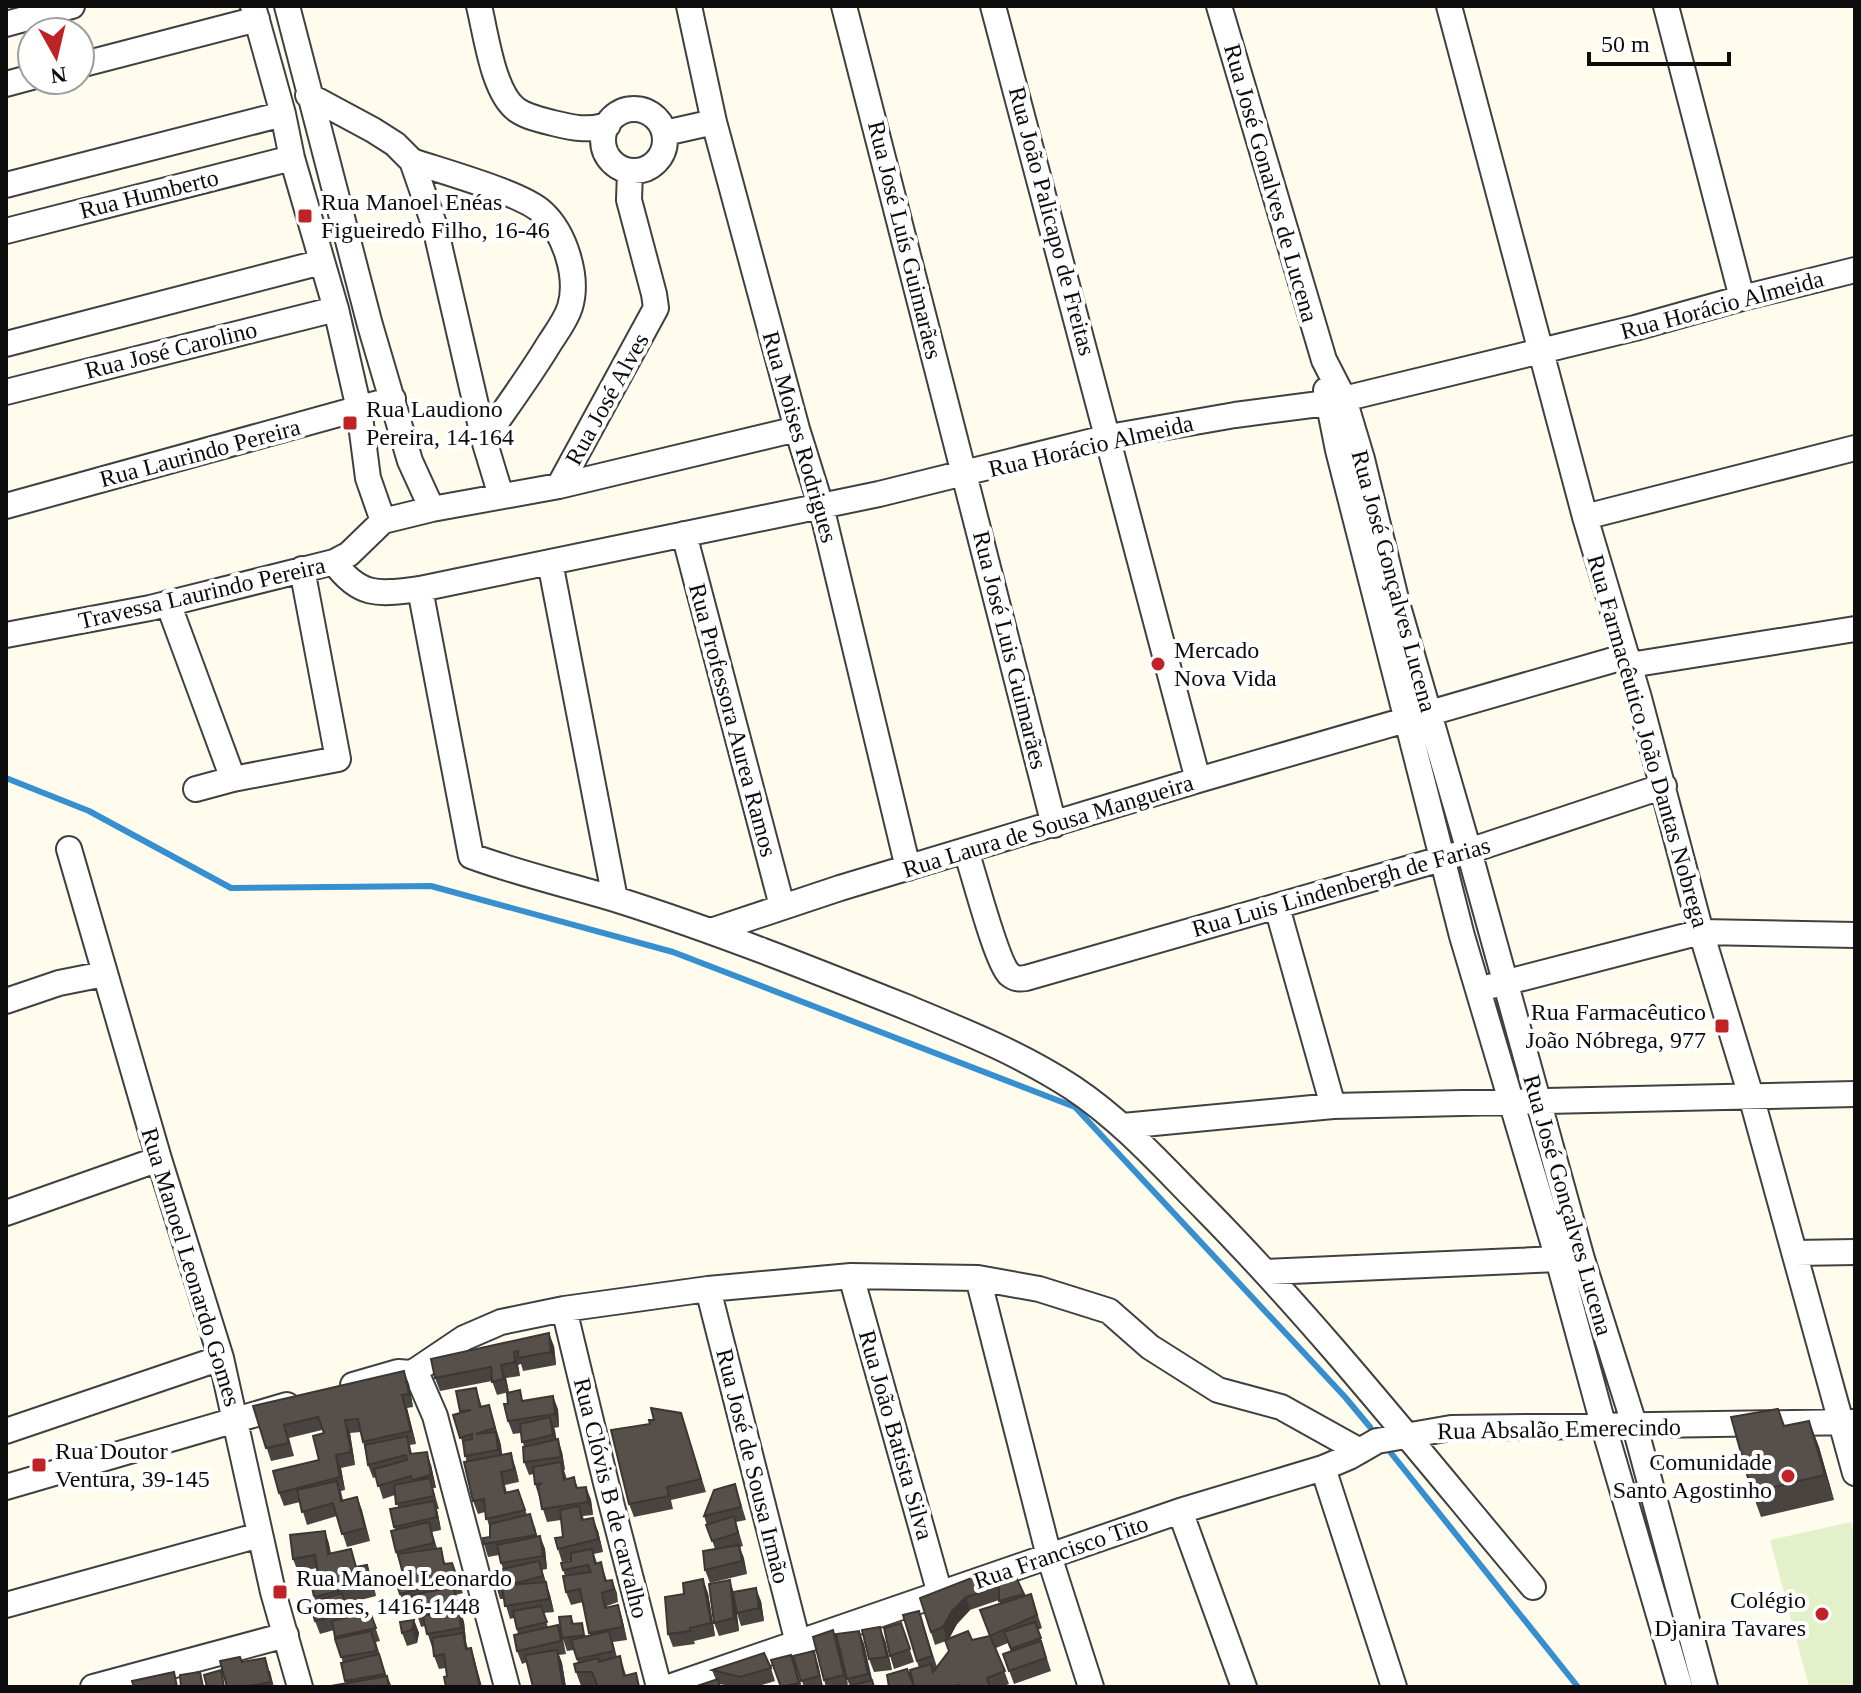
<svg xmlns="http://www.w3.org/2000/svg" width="1861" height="1693" font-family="'Times New Roman',serif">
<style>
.pitch{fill:#e2f1c9}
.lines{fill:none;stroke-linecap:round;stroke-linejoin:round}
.stream{stroke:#378fcf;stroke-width:6}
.minor-casing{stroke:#404040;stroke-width:28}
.minor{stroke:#fff;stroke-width:24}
.wall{fill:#4a4440;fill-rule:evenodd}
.shaded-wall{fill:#3c3734}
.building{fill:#564f4a;stroke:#3c3734;stroke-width:2}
.poi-dot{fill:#c02327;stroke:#fff;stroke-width:3}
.labels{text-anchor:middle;stroke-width:8;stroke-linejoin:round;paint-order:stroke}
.street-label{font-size:24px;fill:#0d0d0d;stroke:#fff}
.poi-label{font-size:24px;fill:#0d0d0d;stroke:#fff;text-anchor:start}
</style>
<rect width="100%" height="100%" fill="#fffcee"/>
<path class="pitch" d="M1851 1522 1855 1536V1687H1809L1770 1540Z"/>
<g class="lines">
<path class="stream" d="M6 778 89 811 231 888 431 886 673 952 1075 1107 1345 1397 1370 1427
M1391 1453 1578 1687"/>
<g class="minor-casing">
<path id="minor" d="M253 6 283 114 292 158 336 309 359 409 368 478 383 521
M287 6 370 325 410 461 432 509
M479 6C486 34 493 93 517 110 527 117 541 120 553 123 573 128 587 131 608 125
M689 6 714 122 797 429 821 506 908 868
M844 6 1054 825
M993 6 1198 780
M1219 6 1324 360 1344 399 1362 459 1397 603 1469 851 1582 1259 1635 1427 1705 1687
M1449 6 1585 517 1639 698 1701 932 1751 1096 1855 1473
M1666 6 1742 298
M6 24 72 6
M80 65 257 19
M6 84 32 77
M308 95 373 130 395 144 412 161 435 227 484 440 501 496
M603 140a31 31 0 1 1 62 0a31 31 0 1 1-62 0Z
M665 133 714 122
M412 161C441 171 522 193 542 212 565 233 579 277 570 307 566 320 556 333 549 344 529 377 506 408 484 440
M6 185 283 114
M6 231 292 158
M6 344 322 262
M1326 390 1338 450 1462 936 1558 1259 1603 1424 1680 1687
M6 392 336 309
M559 486 656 308 654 294 629 200 630 171
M6 506 393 399
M1585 517 1855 448
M684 534 782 906
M334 562C360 598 379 594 420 589L879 494 1109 437 1235 415 1327 403 1635 328 1742 298 1855 270
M550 562 615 899
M420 589 471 856C520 874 569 885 618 900 716 931 811 969 906 1007 964 1031 1021 1054 1073 1088 1124 1122 1163 1167 1206 1210 1322 1328 1426 1460 1533 1587
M168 603 233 779
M6 635 150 608 334 562 349 554 383 521 432 509 559 486 797 429
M1630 665 1855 629
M196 789 233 779 338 759 302 569
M69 849 159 1159 221 1358 273 1592 300 1687
M966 851C974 874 996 961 1009 974 1015 979 1019 979 1026 978L1469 851 1664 786
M1277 907 1333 1106
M711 931 840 888 1198 780 1627 656
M1492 986 1701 932 1855 935
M6 1001 59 983 104 974
M1123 1126 1333 1106 1855 1094
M6 1213 159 1159
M1795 1253 1855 1252
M1267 1272 1558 1259
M851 1276 940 1594
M978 1278 1049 1556 1091 1687
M708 1289 798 1643
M564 1309 606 1483 659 1687
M412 1373 464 1338 501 1322 564 1309 708 1289 851 1276 978 1278 1039 1289 1109 1311 1150 1347 1218 1390 1281 1407 1360 1451
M412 1373 419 1379 435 1416 507 1687
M353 1385 398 1372 412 1373
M6 1431 221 1358
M1323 1468 1394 1687
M6 1487 287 1405
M1180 1511 1244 1687
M6 1605 260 1535
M93 1687 286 1635
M669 1687 1180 1511 1323 1468 1349 1457 1377 1441 1451 1428 1855 1422"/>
</g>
<use href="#minor" class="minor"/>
</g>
<path class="wall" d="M554 1346 556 1365 523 1371 521 1364 518 1365 520 1376 506 1378 509 1392 497 1395 492 1381 440 1391 435 1378 431 1359Z
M409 1384 413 1407 407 1408 416 1444 410 1445 412 1454 431 1465 436 1488H433L439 1509H437L441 1530 432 1532 437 1548 446 1564 452 1563 463 1593 456 1595 464 1622 466 1641 468 1649 471 1648 475 1661 447 1676 446 1668 439 1669 434 1656 433 1646 432 1647 425 1626 421 1627 414 1605 404 1607 400 1594 403 1574 396 1552 395 1530 390 1509 398 1507 395 1495 383 1499 376 1477 373 1478 368 1465 361 1432 350 1433 355 1465 341 1468 345 1490 341 1491 343 1500 357 1497 370 1541 347 1547 337 1516 307 1525 300 1502 284 1506 279 1493 319 1460 324 1433 322 1430 289 1438 294 1456 271 1461 253 1406Z
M476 1388 482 1407 489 1405 500 1441 502 1455 515 1466 519 1482 505 1485 507 1493 518 1490 527 1515 535 1527 537 1536H540L545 1549 547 1569 542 1570 550 1595 554 1612 543 1613 548 1627 558 1625 562 1637 571 1616 574 1624 586 1636 590 1635 583 1602 571 1605 566 1592 565 1576 561 1563 571 1561V1560L562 1562 558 1549 563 1537 561 1520 547 1522 535 1484 534 1474 529 1475 524 1462V1447L521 1433 513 1434 508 1421 524 1400 558 1409 559 1427 554 1428 556 1440 562 1452 565 1470H564L567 1479 574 1477 578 1488 586 1487 591 1500 593 1515 583 1516 584 1520 598 1531 603 1552 594 1554 597 1563 601 1562 607 1581 612 1580 617 1593 618 1602 607 1606V1607L618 1605 622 1618 627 1640 613 1642 617 1657 620 1656 626 1675 597 1685 581 1686 576 1672 578 1663 574 1650 567 1651 563 1639 566 1654 559 1655 562 1663 566 1687H533L527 1662 522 1664 517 1651 518 1634 514 1618 510 1619 504 1599H500L496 1586 503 1569 499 1555 488 1557 484 1544 490 1537V1529L485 1512 478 1514 473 1501 464 1447 453 1415 460 1413 456 1391Z
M1809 1421 1819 1447 1834 1500 1761 1517 1752 1492Z
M685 1426 706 1492 671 1500 673 1509 634 1517 629 1504Z
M739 1497 746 1520 736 1522 743 1546 740 1547 747 1574 710 1583 705 1570 715 1549 704 1516Z
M325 1531 329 1544 331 1553 357 1567 367 1565 376 1596 353 1602 358 1615 370 1612 380 1641 376 1642 386 1676H387L392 1687H331L346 1683 341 1663H343L334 1630 320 1634 315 1621 325 1611V1609L318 1610 314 1597 318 1575 317 1568 298 1572 293 1559Z
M1016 1577 1025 1596 1031 1594 1042 1628 1038 1630 1051 1671 1014 1684 1003 1654 1011 1651 1008 1643 996 1648 1009 1684 1001 1687H889L914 1686 919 1668 903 1615 919 1611 937 1667 949 1651 946 1641 935 1645 920 1598 998 1584ZM999 1600 1000 1604 990 1636 972 1640 949 1638 957 1624 970 1610Z
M734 1592 761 1601 764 1621 741 1626 737 1613 739 1631 719 1636 714 1623Z
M708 1593 715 1636 694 1641 695 1644 673 1647 668 1634Z
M414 1620 419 1633 417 1643 407 1646 402 1633Z
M901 1623 914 1662 894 1669 890 1656Z
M859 1631 864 1644 874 1687H826L824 1680 837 1643 848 1686H850L847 1679Z
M885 1640 892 1670 874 1672 869 1659Z
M793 1656 818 1664 823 1687H804Z
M242 1662 270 1671 274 1687H227Z
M771 1668 775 1681 755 1687H732L720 1684 716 1680 712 1670Z
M796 1668 802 1687H781Z"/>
<path class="shaded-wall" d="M549 1333 554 1346 556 1365 551 1352Z
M514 1352 518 1365 520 1376 515 1362Z
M501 1365 506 1378 509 1392 504 1379Z
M404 1371 409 1384 413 1407 409 1394Z
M402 1395 407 1408 416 1444 411 1431Z
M553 1396 558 1409 559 1427 555 1414Z
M550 1417 555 1430 558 1448 553 1435Z
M345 1420 350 1433 355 1465 351 1452Z
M1809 1421 1819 1447 1834 1500 1825 1475Z
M496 1432 501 1445 503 1463 498 1450Z
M558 1439 562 1452 565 1470 561 1457Z
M427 1452 431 1465 436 1488 431 1475Z
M511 1453 515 1466 519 1482 514 1469Z
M336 1455 341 1468 345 1490 340 1477Z
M586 1487 591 1500 593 1515 588 1502Z
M357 1497 362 1510 370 1541 365 1528Z
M434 1501 438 1514 441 1530 437 1517Z
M593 1518 598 1531 603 1552 598 1539Z
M325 1531 329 1544 332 1567 328 1554Z
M540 1536 545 1549 547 1569 543 1556Z
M739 1545 744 1558 747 1574 742 1561Z
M539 1561 550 1595 554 1612 549 1599Z
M367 1565 372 1578 376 1596 371 1583Z
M703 1579 708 1593 715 1636 711 1623Z
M730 1580 734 1593 739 1631 734 1618Z
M756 1588 761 1601 764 1621 759 1608Z
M966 1597 970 1610 957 1624 948 1641 943 1627 952 1611Z
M618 1605 622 1618 627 1640 623 1627Z
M459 1609 464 1622 466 1641 461 1628Z
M414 1620 419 1633 417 1643 412 1630Z
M880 1627 885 1640 892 1670 887 1657Z
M833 1630 837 1643 849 1687 844 1675Z
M859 1631 864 1644 873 1687 868 1674Z
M471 1648 475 1661 482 1687H480Z
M557 1650 562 1663 566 1687H563Z
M814 1651 818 1664 823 1687 819 1676Z"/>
<path class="building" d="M549 1333 551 1352 518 1358V1351L514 1352 515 1362 501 1365 504 1379 492 1382 491 1367 435 1378 431 1359Z
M404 1371 409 1394 402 1395 411 1431 363 1442 358 1419 345 1420 351 1452 336 1455 340 1477 279 1493 273 1471 319 1460 313 1436 324 1433 318 1417 284 1425 289 1443 266 1448 253 1406Z
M476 1388 480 1407 489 1405 495 1428 476 1434 496 1432 498 1450 465 1456 463 1441 472 1439V1434L460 1438 453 1415 471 1410 460 1411 456 1391Z
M520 1390 522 1401 553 1396 555 1414 508 1421 504 1404H508L507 1393Z
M651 1408 681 1413 701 1479 667 1487 669 1496 629 1504 611 1430 650 1424 649 1420H654Z
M1778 1409 1784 1426 1809 1421 1825 1475 1752 1492 1731 1417Z
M550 1417 553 1435 522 1442 520 1424Z
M407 1436 410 1454 427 1452 431 1475 412 1480 411 1476 378 1486 374 1469 407 1460 406 1455 368 1465 365 1445Z
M558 1439 561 1457 524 1462 523 1447Z
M511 1453 514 1469 501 1472 505 1493 518 1490 525 1510 486 1519 484 1499 473 1501 464 1462Z
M561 1462 564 1480 574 1477 576 1488 586 1487 588 1502 542 1509 538 1486 542 1483 535 1484 533 1467Z
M430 1478 434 1496 396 1504 394 1485Z
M337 1481 341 1501 357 1497 365 1528 342 1534 333 1503 302 1512 297 1490Z
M735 1484 741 1507 704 1516 714 1490Z
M434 1501 437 1517 394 1527 390 1509Z
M579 1506 582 1520 593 1518 598 1539 558 1549 555 1538 563 1537 560 1510Z
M530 1514 536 1535 484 1544 483 1538 490 1537V1524Z
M734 1516 738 1533 712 1541 706 1525Z
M429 1522 434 1543 396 1552 391 1531Z
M325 1531 328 1554 351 1549 356 1567 367 1565 371 1583 314 1597 310 1577 318 1575 315 1555 293 1559 290 1535Z
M540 1536 543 1556 501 1563 497 1545Z
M739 1545 742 1561 705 1570 703 1551Z
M441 1548 444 1564 452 1563 458 1580 400 1594 394 1576 403 1574 398 1554Z
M592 1549 595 1564 601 1562 605 1581 612 1580 614 1589 602 1593 605 1608 618 1605 623 1627 589 1633 580 1589 566 1592 563 1576 591 1572 588 1565 563 1570 561 1563 571 1561V1553Z
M539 1561 543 1576 509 1585 546 1582 549 1599 505 1606 502 1585 496 1586 493 1571Z
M992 1570 998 1584 1016 1577 1024 1594 999 1601V1586L966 1597 952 1611 943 1627 931 1632 920 1598Z
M703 1579 711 1623 690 1628V1631L668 1634 665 1597 684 1594 683 1583Z
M730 1580 734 1618 714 1623 709 1584Z
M453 1587 458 1605 416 1614 412 1595Z
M756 1588 759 1608 737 1613 733 1592Z
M342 1593 344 1601 353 1602 355 1611 315 1621 313 1614 325 1611 322 1599Z
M1031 1594 1037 1615 990 1636 980 1610Z
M541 1606 547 1622 517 1629 513 1611Z
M459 1609 461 1628 427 1634 423 1616Z
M919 1611 932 1656 917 1661 903 1615Z
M370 1612 376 1628 335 1637 332 1621Z
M571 1616 572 1624 582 1623 584 1635 562 1638 559 1617Z
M414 1620 412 1630 402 1633 400 1622Z
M1035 1622 1041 1638 1011 1649 1004 1632Z
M901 1623 910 1649 890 1656 884 1628Z
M558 1625 561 1641 517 1651 514 1635Z
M880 1627 887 1657 869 1659 862 1630Z
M833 1630 844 1675 824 1680 813 1637Z
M371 1631 377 1651 341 1657 335 1639Z
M609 1631 614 1651 577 1659 571 1640Z
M859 1631 868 1674 847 1679 836 1634Z
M968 1631 972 1640 990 1636 1005 1671 987 1678 990 1687H959L958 1685 952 1687H889L887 1675 907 1669 914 1686 910 1670 931 1664 933 1672 949 1651 945 1640Z
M463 1633 466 1649 471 1648 480 1687H446L444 1677 447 1676 444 1654 434 1656 432 1638Z
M1041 1641 1046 1658 1009 1671 1003 1654Z
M557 1650 563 1687H533L525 1655Z
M814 1651 819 1676 801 1681 793 1656Z
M764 1653 771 1668 740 1677 712 1670Z
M379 1654 385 1674 345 1681 341 1663Z
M791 1655 799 1683 781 1687 771 1660Z
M620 1656 624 1676 636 1673 639 1687H595V1686L597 1685 592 1672H576L574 1664 598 1658 599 1662Z
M240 1657 242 1662 265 1658 271 1682 245 1687H227L220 1661Z
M221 1670 224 1687H207L204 1675Z
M174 1672 177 1687H134L132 1681Z
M200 1672 203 1687H181L180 1675Z
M387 1676 389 1687 331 1686Z
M718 1679 720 1687H694Z
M872 1680 874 1687H846Z"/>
<g class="poi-dot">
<rect x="297" y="208" width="16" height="16" rx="4"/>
<rect x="342" y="415" width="16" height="16" rx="4"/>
<circle cx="1158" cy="664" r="8"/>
<rect x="1714" y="1018" width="16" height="16" rx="4"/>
<rect x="31" y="1457" width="16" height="16" rx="4"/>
<circle cx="1788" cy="1476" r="8"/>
<rect x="272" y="1584" width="16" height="16" rx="4"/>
<circle cx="1822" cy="1614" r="8"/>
</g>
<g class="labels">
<g class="street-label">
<text transform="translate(1271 183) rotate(74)" y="8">Rua José Gonalves de Lucena</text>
<text transform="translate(149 194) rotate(-14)" y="8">Rua Humberto</text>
<text transform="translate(1052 221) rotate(75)" y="8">Rua João Palicapo de Freitas</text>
<text transform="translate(905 240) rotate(76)" y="8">Rua José Luís Guimarães</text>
<text transform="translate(1722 305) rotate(-15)" y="8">Rua Horácio Almeida</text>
<text transform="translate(171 350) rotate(-14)" y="8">Rua José Carolino</text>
<text transform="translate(607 399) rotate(-61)" y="8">Rua José Alves</text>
<text transform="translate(800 437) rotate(74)" y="8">Rua Moises Rodrigues</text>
<text transform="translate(1091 446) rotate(-13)" y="8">Rua Horácio Almeida</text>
<text transform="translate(200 453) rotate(-15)" y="8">Rua Laurindo Pereira</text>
<text transform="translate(1394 581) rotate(75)" y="8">Rua José Gonçalves Lucena</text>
<text transform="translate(202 593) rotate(-13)" y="8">Travessa Laurindo Pereira</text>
<text transform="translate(1010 650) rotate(76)" y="8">Rua José Luis Guimarães</text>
<text transform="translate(733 720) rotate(75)" y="8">Rua Professora Aurea Ramos</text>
<text transform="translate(1648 741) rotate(74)" y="8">Rua Farmacêutico João Dantas Nobrega</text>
<text transform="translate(1048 826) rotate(-17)" y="8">Rua Laura de Sousa Mangueira</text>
<text transform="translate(1341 887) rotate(-16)" y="8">Rua Luis Lindenbergh de Farias</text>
<text transform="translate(1568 1205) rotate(74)" y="8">Rua José Gonçalves Lucena</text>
<text transform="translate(191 1267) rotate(73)" y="8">Rua Manoel Leonardo Gomes</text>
<text transform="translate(1559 1429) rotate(-1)" y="8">Rua Absalão Emerecindo</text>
<text transform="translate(896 1435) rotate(74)" y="8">Rua João Batista Silva</text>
<text transform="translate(753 1466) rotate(76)" y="8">Rua José de Sousa Irmão</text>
<text transform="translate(611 1498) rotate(76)" y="8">Rua Clóvis B de carvalho</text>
<text transform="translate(1061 1552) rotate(-19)" y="8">Rua Francisco Tito</text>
</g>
<g class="poi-label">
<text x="321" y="210">Rua Manoel Enéas<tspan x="321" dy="28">Figueiredo Filho, 16-46</tspan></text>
<text x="366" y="417">Rua Laudiono<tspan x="366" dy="28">Pereira, 14-164</tspan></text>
<text x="1174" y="658">Mercado<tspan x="1174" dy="28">Nova Vida</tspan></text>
<text x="1706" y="1020" text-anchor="end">Rua Farmacêutico<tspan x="1706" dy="28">João Nóbrega, 977</tspan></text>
<text x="55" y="1459">Rua Doutor<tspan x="55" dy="28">Ventura, 39-145</tspan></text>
<text x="1772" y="1470" text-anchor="end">Comunidade<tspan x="1772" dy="28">Santo Agostinho</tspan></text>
<text x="296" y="1586">Rua Manoel Leonardo<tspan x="296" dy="28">Gomes, 1416-1448</tspan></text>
<text x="1806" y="1608" text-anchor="end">Colégio<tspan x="1806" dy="28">Djanira Tavares</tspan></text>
</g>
</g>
<rect width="1861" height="1693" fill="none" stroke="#0d0d0d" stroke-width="16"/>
<g transform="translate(56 56) rotate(172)"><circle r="38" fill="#ffffff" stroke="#9e9e9e" stroke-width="2"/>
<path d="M0-6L14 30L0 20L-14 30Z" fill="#c02327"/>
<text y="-12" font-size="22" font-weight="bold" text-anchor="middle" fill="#0d0d0d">N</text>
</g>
<path d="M1589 52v12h140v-12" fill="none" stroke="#0d0d0d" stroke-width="4"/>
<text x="1601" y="52" font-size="24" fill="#0d0d0d" stroke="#ffffff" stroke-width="6" paint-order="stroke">50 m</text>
</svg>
